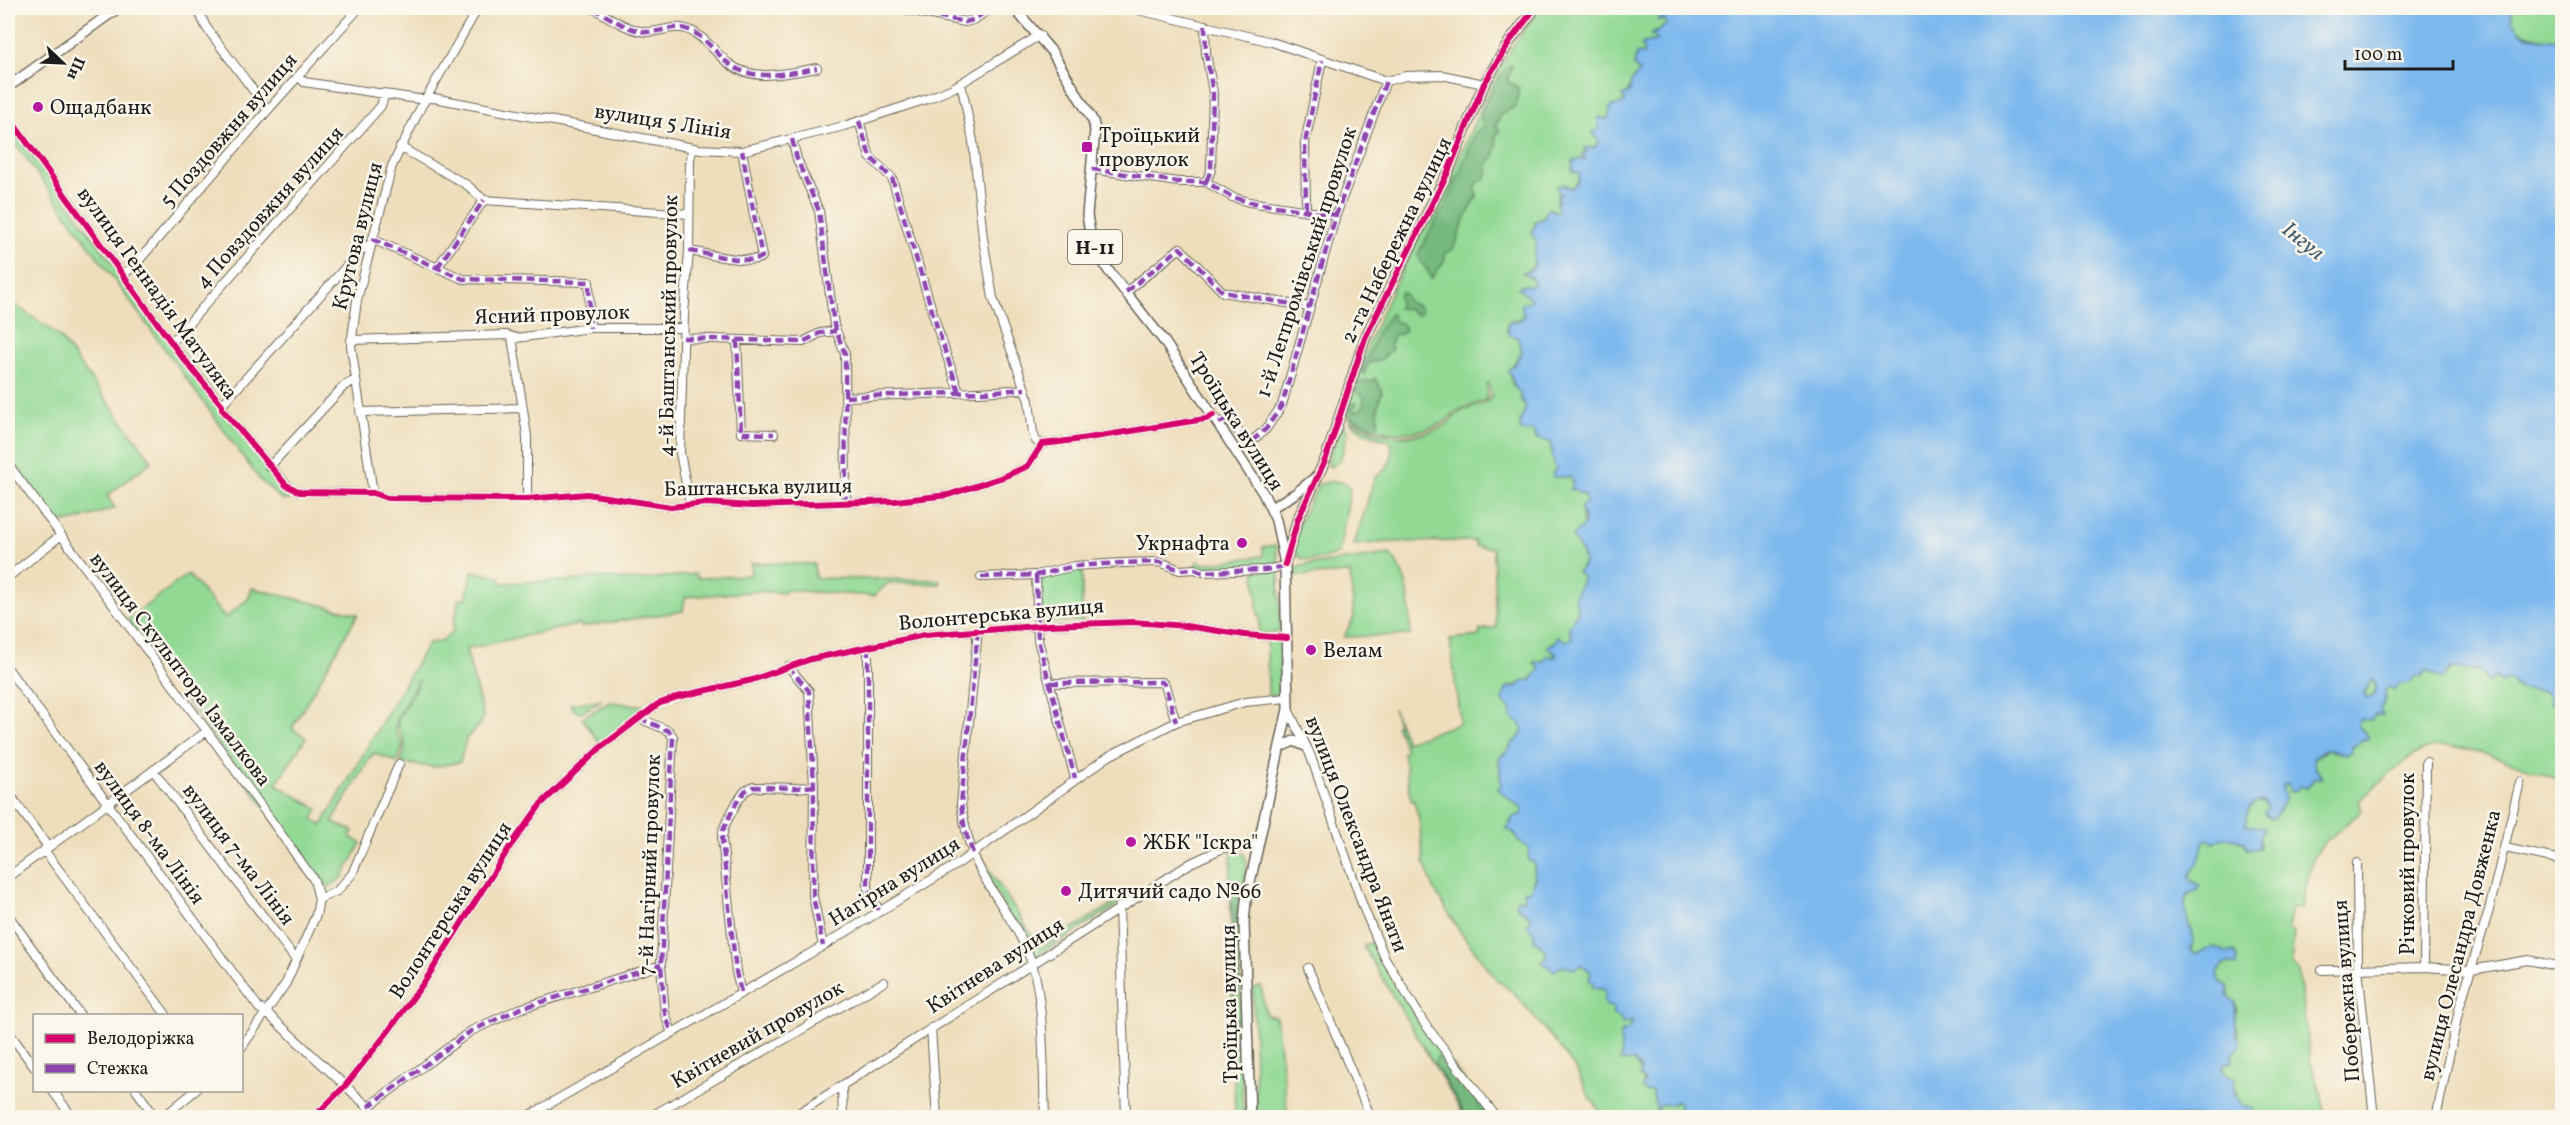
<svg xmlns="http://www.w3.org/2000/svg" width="2570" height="1125" font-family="Vollkorn,serif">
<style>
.green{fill:#92d994;stroke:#577a58;stroke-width:1.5}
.forest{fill:#75b97e;stroke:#486a4d;stroke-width:1.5}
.water{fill:#7bb8ee;stroke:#4c6a85;stroke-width:1.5;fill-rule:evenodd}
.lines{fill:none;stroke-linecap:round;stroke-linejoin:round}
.minor-casing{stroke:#666054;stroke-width:10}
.major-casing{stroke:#666054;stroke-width:12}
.minor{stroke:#fff;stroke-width:8}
.major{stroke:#fff;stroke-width:9}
.quiet{stroke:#8e44ad;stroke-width:4.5;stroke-dasharray:9 4.5;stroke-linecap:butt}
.cycleway-casing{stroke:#fbf7ec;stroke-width:10}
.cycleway{stroke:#d6006c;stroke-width:6}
.poi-dot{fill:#b5179e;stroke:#fbf7ec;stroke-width:2}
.labels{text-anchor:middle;stroke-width:5;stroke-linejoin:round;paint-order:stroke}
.shield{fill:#fbf7ec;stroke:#5f5e5a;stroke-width:1.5}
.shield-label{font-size:20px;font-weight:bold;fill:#1c1c1c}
.poi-label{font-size:21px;fill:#1c1c1c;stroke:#fbf7ec;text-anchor:start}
.street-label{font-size:21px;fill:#1c1c1c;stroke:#fbf7ec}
.water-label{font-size:22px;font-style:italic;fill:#425a70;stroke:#fbf7ec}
</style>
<rect width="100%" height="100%" fill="#fbf7ec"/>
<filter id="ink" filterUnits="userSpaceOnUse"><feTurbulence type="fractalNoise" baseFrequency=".0167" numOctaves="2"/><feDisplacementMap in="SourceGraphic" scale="12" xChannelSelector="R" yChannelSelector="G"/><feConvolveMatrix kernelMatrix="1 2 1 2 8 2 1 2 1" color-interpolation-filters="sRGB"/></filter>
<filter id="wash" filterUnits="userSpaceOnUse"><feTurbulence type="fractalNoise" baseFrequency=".008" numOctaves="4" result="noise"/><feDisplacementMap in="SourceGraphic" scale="24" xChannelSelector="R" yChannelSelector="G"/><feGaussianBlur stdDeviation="1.35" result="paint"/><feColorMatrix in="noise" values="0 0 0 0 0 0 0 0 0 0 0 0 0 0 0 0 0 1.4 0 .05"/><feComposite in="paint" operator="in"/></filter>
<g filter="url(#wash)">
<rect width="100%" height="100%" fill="#efdebc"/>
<path class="green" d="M1541 8H1660L1665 12 1660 15 1661 21 1667 20V24L1651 35 1657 38V40L1644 43 1645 52 1640 54 1634 66 1639 72 1631 84 1623 104 1611 106 1608 119 1600 117V129L1595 135 1599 142 1594 148H1584L1587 152 1583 153 1585 158 1574 161 1572 169 1579 173V180L1572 188 1564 184 1556 203 1559 210 1557 212 1548 209 1544 218 1536 221 1532 235C1542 243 1537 269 1524 272L1535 283 1531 286H1521L1532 300 1521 306 1524 309 1522 318 1508 322 1506 330 1511 335 1517 337 1522 352 1510 369 1512 384 1521 393 1520 398 1526 408 1520 422 1521 431 1531 430 1535 433 1536 439 1541 438 1550 442 1551 449 1554 451 1553 456 1556 470 1552 473 1554 477H1570L1573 481 1572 490 1575 489 1582 495 1585 494 1587 501 1582 507 1583 527 1572 538 1579 546 1584 561 1580 570 1583 577 1576 603 1578 613 1574 617V622L1569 625 1572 639 1566 641 1557 637 1555 643 1552 642 1548 647 1556 655 1535 664 1540 670 1531 680 1506 688 1504 702 1511 710 1512 717 1520 724 1523 730 1517 741 1513 742 1507 752 1499 757 1501 786 1497 789 1522 808V814L1510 821V826L1507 827 1529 848 1528 860 1534 863 1535 874 1531 890 1524 892 1525 899H1521L1517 907 1531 918 1528 926 1530 930 1535 933 1533 939 1546 950V958L1542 962 1547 966 1565 965 1575 969 1581 965 1591 972 1589 980 1594 984 1592 988 1603 989 1606 993 1603 999 1607 1005 1613 1007V1015L1621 1018 1622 1023 1632 1021 1630 1028 1621 1032 1623 1052 1620 1061H1634C1640 1072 1645 1075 1643 1088L1645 1091H1652L1657 1111 1661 1104 1665 1105 1678 1101 1680 1111 1684 1113 1685 1117H1609L1600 1111 1589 1096 1577 1071 1558 1045 1514 993 1497 980 1459 930 1436 893 1424 863 1419 819 1414 801 1411 800 1403 752 1406 750 1396 725 1398 724 1393 708 1406 742 1460 723 1450 639 1479 636 1480 630 1496 628 1493 548 1475 546V541L1389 542 1354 545 1375 477C1388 471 1396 455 1390 441L1362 432 1349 421C1379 437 1412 442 1444 426 1450 423 1453 417 1458 413 1469 406 1482 408 1491 397L1489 383 1487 385V398C1478 406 1466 405 1457 411 1451 414 1450 420 1443 423 1411 439 1379 434 1348 418L1346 412 1369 341 1391 292 1451 176 1489 89 1515 42Z
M2513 8H2562V46L2560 41C2537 35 2529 41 2511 21Z
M14 131 108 257 290 491V500H282L260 480 9 135Z
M8 300 58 335 152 461 107 496 115 508 71 522 57 521 8 454Z
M1340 426H1344L1348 433 1340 461 1330 467 1327 464Z
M1335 481 1347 484 1350 491 1339 553C1333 557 1316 561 1308 560 1275 556 1311 500 1319 484Z
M1276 545 1279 566 1202 570 1194 567 1198 561 1203 564 1263 556V547Z
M1390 554C1411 578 1410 605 1410 635L1344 637 1354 617 1350 573 1294 576 1295 570 1301 566Z
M751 563 814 564 815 578 940 580V584L888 583 874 596 786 590 784 593 760 591 685 597 683 611 581 627 580 624 466 649 483 716 480 724 466 739 460 762 433 767 401 763C403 757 405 750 405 744 404 735 396 731 398 722 401 706 417 694 419 679 413 692 392 719 396 732 398 736 401 740 403 745L398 762 373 753 332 822 353 831 350 837 361 843 343 877 329 887 320 880 299 854 127 620 188 574 225 618 249 598 252 588 358 614 292 728 306 738 276 784 318 809 313 819 322 825 428 643 439 642 452 633 459 598 466 599 472 571 500 577 501 583 582 580 593 577 636 580 696 574 697 578 751 575Z
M1075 568H1082V621L1042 622 1040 619V578Z
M1279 569 1280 629 1275 634 1259 633 1260 615H1258L1255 571Z
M1267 640H1276L1280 644 1279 693 1268 697Z
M2458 667 2480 671 2487 682 2496 677 2500 682 2510 680 2520 689 2545 692 2551 701 2562 705V781C2532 770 2458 738 2429 748 2405 755 2378 785 2359 801L2362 811 2324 843 2313 858 2301 909 2292 908 2288 929 2294 934 2291 963 2298 971 2311 1064 2321 1094 2326 1117H2255L2254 1111C2237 1102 2239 1103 2234 1085 2233 1079 2225 1075 2222 1069L2224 1064 2231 1060 2233 1052 2238 1049C2239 1042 2237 1022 2234 1017L2237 1010 2235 1001 2230 999 2228 986 2219 981 2217 973 2224 965 2230 963 2233 964 2237 957 2234 952 2228 953 2215 947 2195 954 2191 951 2193 939 2188 930 2184 902 2189 893 2196 891 2195 882 2191 881 2189 876 2206 839 2233 838 2244 842 2246 848 2260 847 2259 835 2264 828 2245 825C2246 812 2251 796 2267 804L2268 807 2264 814 2267 817 2276 816 2285 798 2282 786 2288 784 2290 790 2301 786 2307 788 2314 779 2322 778 2315 767 2313 759 2327 750 2347 754 2356 744 2367 739 2366 733 2358 726 2359 720 2363 717 2371 720C2378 711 2387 705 2384 691L2388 687 2396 689C2399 683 2413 675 2420 676L2426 670 2440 678C2446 677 2449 669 2458 667Z
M2369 680 2374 682 2376 690 2372 697 2367 698 2364 693 2368 688Z
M602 700 580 713 574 710 570 704Z
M609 702 648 706 601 745 582 718Z
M1232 850 1244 854 1247 863 1239 922 1243 1118 1235 1117 1230 878Z
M978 852 1040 948 1130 894 1132 896 1034 958 978 861Z
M1372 942 1421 1025 1493 1117H1465L1363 946Z
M1261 986 1266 1015 1276 1017 1288 1117H1256L1253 991 1254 988Z"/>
<path class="forest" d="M1511 64 1512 68 1507 81 1519 88 1516 106 1501 114 1496 126 1500 130 1495 138 1497 143 1494 157 1490 160 1486 178 1476 184 1477 197 1465 219 1453 249 1445 254V260L1431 279C1429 268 1419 264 1418 253L1450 196 1475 134 1483 125C1483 122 1481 119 1481 116 1482 105 1502 70 1511 64Z
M1401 292 1404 293 1408 302 1418 306 1421 311 1419 315 1413 313 1409 309 1398 308 1400 301 1398 297Z
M1390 314H1392L1394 321 1401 323 1405 330 1401 334H1394L1390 344 1392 349 1380 360 1369 363 1364 374 1362 372 1378 331Z
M1375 378 1382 391 1378 406V424L1374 427 1350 417C1348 412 1349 406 1353 403H1357L1353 408 1354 413 1363 407 1364 397 1355 391 1357 384 1365 380 1371 382Z
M1237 882H1241L1242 889 1237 908 1239 922 1235 927 1232 922 1231 888Z
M1234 966H1238C1239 976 1237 985 1238 994L1236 995 1232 993 1231 969Z
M1237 1017 1239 1043 1235 1045 1233 1021Z
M1443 1055 1477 1099 1480 1108 1492 1117H1467L1434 1064 1438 1056Z"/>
<path class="water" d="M1660 8H2513L2511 21C2516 24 2519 31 2525 34 2537 41 2548 37 2560 41L2562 46V705L2550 704 2551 701 2545 692 2520 689 2508 679 2501 683 2496 677 2487 682 2483 673 2476 669H2451L2442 679 2426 670 2421 678 2416 675 2410 683 2399 684 2395 690 2389 687 2385 689V700L2380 709 2383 715H2375L2371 720 2360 719 2358 726 2369 737 2352 747 2351 752C2341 757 2336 749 2326 750 2320 751 2320 755 2314 758L2315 767 2322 778 2314 779 2307 788 2301 786 2294 792H2290L2288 784 2282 786 2285 798 2274 818 2270 819 2264 813 2268 807 2263 801C2246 803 2248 813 2245 825L2262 827 2265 829 2260 835 2259 848 2247 850 2244 842C2235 837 2221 836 2215 843L2207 839 2204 841 2199 861 2189 876 2192 882 2200 885 2196 891 2187 894C2181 908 2190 927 2194 940L2190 950 2195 954 2214 947 2228 953 2233 951 2237 957V966L2230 963 2224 965 2217 973 2219 981 2229 987 2227 994 2230 999 2235 1001 2236 1035 2241 1042 2238 1049 2233 1053 2232 1062 2224 1064 2222 1069 2226 1075 2236 1079C2230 1093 2238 1106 2254 1109L2255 1117H1685L1684 1113 1680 1111 1678 1101 1669 1105 1661 1104 1657 1111 1652 1091H1645L1642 1088 1645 1081 1639 1076 1641 1070 1634 1061H1620C1624 1047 1618 1042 1621 1032L1630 1028 1632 1021 1623 1024 1621 1018 1613 1015V1007L1607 1006 1603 999 1606 993 1603 989 1592 988 1594 984 1589 980 1591 972 1581 965 1575 969 1562 966 1554 971 1542 962 1546 958V949L1541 947 1539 942 1534 941 1535 933 1530 930 1527 925 1532 918 1515 904 1518 898 1522 901 1525 899 1524 891H1530L1535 878 1534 863 1528 860 1529 848 1518 841C1515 828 1513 835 1506 828L1510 825 1512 818 1522 814V808L1497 789 1501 786 1499 757 1507 752 1513 742 1517 741 1523 730 1520 724 1511 717V710L1503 701 1506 688 1516 687 1524 681 1531 680 1540 669 1534 662H1543L1546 656 1555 657 1556 654 1548 647V645L1555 643 1557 637 1566 641 1572 639 1569 625 1574 622 1573 618 1578 613 1575 596 1583 577 1577 572C1592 563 1579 548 1572 538 1581 524 1590 529 1580 508L1587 501 1585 494 1582 495 1575 489 1571 490 1573 481 1570 477H1554L1552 473 1556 470 1551 453 1554 451 1551 449 1550 442 1536 438 1535 433 1531 430 1527 433 1521 431 1520 422 1526 408 1520 397 1521 393C1511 388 1515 379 1508 370L1515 364 1522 352 1517 337 1508 334V322L1519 321 1524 317 1521 304 1532 300 1518 288 1524 285 1531 286 1535 283 1531 277 1523 273 1531 270 1535 265 1533 258 1537 243 1531 231 1535 227 1534 222 1544 218V215L1550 208 1555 212 1559 210 1556 204 1559 199 1557 195H1561L1557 188 1559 185 1572 188 1579 180V173L1572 171 1573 161 1585 159 1582 155 1587 152 1584 148H1594L1599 142 1592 132 1600 129 1597 118 1608 119 1611 106 1623 104 1625 101 1622 95 1629 94 1631 82 1639 72 1634 66 1637 53 1642 54 1644 52 1641 44 1657 40 1651 34 1656 33 1667 24 1664 19 1658 21V17L1665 12ZM2371 680C2378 684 2378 691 2372 697L2367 698 2364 693Z"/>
</g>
<g filter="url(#ink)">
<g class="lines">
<g class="minor-casing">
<path id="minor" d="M197 8 206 27 268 110
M593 8C609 17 628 31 648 32 661 32 676 24 689 30 704 36 715 52 728 63 753 83 787 73 817 68
M898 8 965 22 973 20 992 8
M1130 8 1272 42 1386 81 1406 76 1442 75 1484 84
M1205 25 1206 53 1213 93 1211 170 1206 182
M298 76 304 82 418 99 434 98 699 149 742 151 844 126 927 99 953 88 1040 35
M961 83 973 141 983 238 993 298 1029 401 1033 433 1036 441 1042 444
M8 116 179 353 222 405V409L286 485 300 492 373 493 387 498 527 499 587 494 671 507 706 503 752 506 895 501 948 495 1003 477 1028 466 1042 444C1097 438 1151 427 1206 419L1213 415
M859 121 870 157 892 178 937 327 959 392
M792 139 797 159 819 211 834 325 845 354 846 502
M400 147 467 185 484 200 689 214
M1092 169 1178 182H1206L1232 197 1249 202 1336 215
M1306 209 1305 143 1322 60
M372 239 463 279 589 282 590 328
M689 251C705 253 750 265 762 257L742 151
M437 268 484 200
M123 275 135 265 268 110 359 8
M1126 292 1180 248 1223 292 1309 307
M512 337 527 436V499
M683 338 803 342 820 333 836 331
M351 340 507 335 516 338 590 328H683
M737 340 741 433 774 434
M173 341 381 106 385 93
M846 397C906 394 966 394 1025 389
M222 405 361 250 370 244
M360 412 523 408
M1219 423 1226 420C1237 425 1240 440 1253 440L1266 429 1282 405 1336 215 1386 81
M8 464 207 731 314 880 319 899 316 915 286 983 242 1047
M269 467 344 386 355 380
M373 493 351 346 357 300 392 166 421 107 478 8
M690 504 680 453 684 314 689 251 690 159 693 148
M1036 575 1038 640 1075 778
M8 577 60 536
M981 577 1036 575 1075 566 1121 563 1160 562 1180 570 1195 569 1202 572 1265 570 1285 566
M978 630 961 804C964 823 968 843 976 861 991 895 1017 923 1030 958 1045 998 1043 1073 1045 1118
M868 647V888L879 911
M788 666 809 691 814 786 813 896 823 946
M8 669 259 1008 267 1013 380 1118
M1050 683 1162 682 1165 685 1176 722
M1288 709 1310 754 1364 909 1385 958 1424 1023 1497 1118
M639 718 669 731 673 737 661 965 665 1014 672 1033
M153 770 296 960
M8 792 48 847
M2505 848 2562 860
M44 850 167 1016
M2357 863 2358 968 2374 1118
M8 877 207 731
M319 899 337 891 352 874 399 764
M1119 907 1126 1118
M8 915 81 1016
M2424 967 2426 762
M1308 968 1371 1118
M2322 970 2424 967 2471 970 2528 960 2562 967
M741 992 736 972 728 898 722 838 724 827 737 802 745 791 753 787 797 788 814 786
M931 1028 937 1118
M8 1031 34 1067
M842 1085 843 1118
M52 1090 73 1118
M136 1090 156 1118
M368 1107 471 1031 519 1009 661 965
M162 1118 196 1090
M313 1118 345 1086 387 1033 425 981 511 845 541 804 599 749 658 704 677 697 752 680 811 659 925 635 1048 625 1133 622 1186 626 1245 635 1287 638
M525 1118 823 946 959 863 1109 756 1176 722 1245 702 1288 698
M648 1118 884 982
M791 1118 1191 863 1223 848 1257 846
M2436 1118 2459 1009 2489 910 2520 782
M2561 1118 2562 1097"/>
</g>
<g class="major-casing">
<path id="major" d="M1014 8 1052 52 1093 121 1095 130 1087 215 1091 239 1108 270 1164 341 1263 493 1276 520 1285 564 1288 709 1246 901 1244 922 1250 1118
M8 87 118 8
M1271 508 1296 493 1316 477
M1285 563 1298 519 1326 458 1365 338 1447 174 1484 84 1510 41 1535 8
M1280 747 1294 741 1305 746"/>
</g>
<use href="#minor" class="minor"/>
<use href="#major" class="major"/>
<path class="quiet" d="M593 8C609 17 628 31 648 32 661 32 676 24 689 30 704 36 715 52 728 63 753 83 787 73 817 68
M898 8 965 22 973 20 992 8
M1205 25 1206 53 1213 93 1211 170 1206 182
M859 121 870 157 892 178 937 327 959 392
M792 139 797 159 819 211 834 325 845 354 846 502
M1092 169 1178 182H1206L1232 197 1249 202 1336 215
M1306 209 1305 143 1322 60
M372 239 463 279 589 282 590 328
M689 251C705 253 750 265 762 257L742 151
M437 268 484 200
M1126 292 1180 248 1223 292 1309 307
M683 338 803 342 820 333 836 331
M737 340 741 433 774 434
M846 397C906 394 966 394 1025 389
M1219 423 1226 420C1237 425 1240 440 1253 440L1266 429 1282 405 1336 215 1386 81
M1036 575 1038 640 1075 778
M981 577 1036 575 1075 566 1121 563 1160 562 1180 570 1195 569 1202 572 1265 570 1285 566
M868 647V888L879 911
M788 666 809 691 814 786 813 896 823 946
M1050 683 1162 682 1165 685 1176 722
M639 718 669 731 673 737 661 965 665 1014 672 1033
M973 853 965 831 961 804 978 630
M741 992 736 972 728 898 722 838 724 827 737 802 745 791 753 787 797 788 814 786
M368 1107 471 1031 519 1009 661 965"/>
<g class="cycleway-casing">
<path id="cycleway" d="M8 116 179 353 222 405V409L286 485 300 492 373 493 387 498 527 499 587 494 671 507 706 503 752 506 895 501 948 495 1003 477 1028 466 1042 444C1097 438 1151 427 1206 419L1213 415
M1285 564 1298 519 1326 458 1365 338 1447 174 1484 84 1510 41 1535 8
M313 1118 345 1086 387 1033 425 981 511 845 541 804 599 749 658 704 677 697 752 680 811 659 925 635 1048 625 1133 622 1186 626 1245 635 1287 638"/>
</g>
<use href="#cycleway" class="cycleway"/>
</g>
</g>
<g class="poi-dot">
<circle cx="38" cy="107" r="6"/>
<rect x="1081" y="141" width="12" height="12" rx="3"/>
<circle cx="1242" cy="543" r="6"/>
<circle cx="1311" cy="650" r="6"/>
<circle cx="1131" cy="842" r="6"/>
<circle cx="1066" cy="891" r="6"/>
</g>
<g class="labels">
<rect class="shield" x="1068" y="230" width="54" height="34" rx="4.5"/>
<g class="shield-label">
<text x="1095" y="254">Н-11</text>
</g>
<g class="poi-label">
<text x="50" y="114">Ощадбанк</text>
<text x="1099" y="142">Троїцький<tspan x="1099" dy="24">провулок</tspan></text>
<text x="1230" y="550" text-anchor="end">Укрнафта</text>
<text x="1323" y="657">Велам</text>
<text x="1143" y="849">ЖБК "Іскра"</text>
<text x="1078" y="898">Дитячий садо №66</text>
</g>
<g class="street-label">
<text transform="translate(663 121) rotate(9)" y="7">вулиця 5 Лінія</text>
<text transform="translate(228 130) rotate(-49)" y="7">5 Поздовжня вулиця</text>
<text transform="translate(269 207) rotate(-48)" y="7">4 Повздовжня вулиця</text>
<text transform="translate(357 236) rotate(-76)" y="7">Кругова вулиця</text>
<text transform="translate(1396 240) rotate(-64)" y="7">2-га Набережна вулиця</text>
<text transform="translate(1306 262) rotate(-72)" y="7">1-й Легпромівський провулок</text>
<text transform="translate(158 293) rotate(54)" y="7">вулиця Геннадія Матуляка</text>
<text transform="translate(552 314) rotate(-2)" y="7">Ясний провулок</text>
<text transform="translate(668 326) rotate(-89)" y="7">4-й Баштанський провулок</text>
<text transform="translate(1237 421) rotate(58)" y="7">Троїцька вулиця</text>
<text transform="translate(758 487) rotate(-1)" y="7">Баштанська вулиця</text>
<text transform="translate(1001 614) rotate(-5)" y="7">Волонтерська вулиця</text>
<text transform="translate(181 669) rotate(53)" y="7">вулиця Скульптора Ізмалкова</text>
<text transform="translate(150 832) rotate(54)" y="7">вулиця 8-ма Лінія</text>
<text transform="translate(1357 834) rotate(69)" y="7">вулиця Олександра Янати</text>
<text transform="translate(239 854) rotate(53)" y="7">вулиця 7-ма Лінія</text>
<text transform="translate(2407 864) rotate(-90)" y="7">Річковий провулок</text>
<text transform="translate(649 865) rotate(-88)" y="7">7-й Нагірний провулок</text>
<text transform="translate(894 881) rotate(-32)" y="7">Нагірна вулиця</text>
<text transform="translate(450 910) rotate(-57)" y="7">Волонтерська вулиця</text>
<text transform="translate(2460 945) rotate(-76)" y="7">вулиця Олесандра Довженка</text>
<text transform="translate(995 965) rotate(-33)" y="7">Квітнева вулиця</text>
<text transform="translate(2346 991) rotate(-94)" y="7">Побережна вулиця</text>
<text transform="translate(1229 1004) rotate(-91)" y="7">Троїцька вулиця</text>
<text transform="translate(757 1034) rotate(-30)" y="7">Квітневий провулок</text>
</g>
<g class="water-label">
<text transform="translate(2304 240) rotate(39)" y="8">Інгул</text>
</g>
</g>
<rect width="2570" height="1125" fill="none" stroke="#fbf7ec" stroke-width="30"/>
<rect x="33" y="1014" width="210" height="78" fill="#fbf7ec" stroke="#a29f99" stroke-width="1.5"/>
<rect x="45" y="1034" width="30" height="9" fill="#d6006c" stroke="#a29f99" stroke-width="1.5"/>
<text x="87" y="1044" font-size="18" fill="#1c1c1c">Велодоріжка</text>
<rect x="45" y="1064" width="30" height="9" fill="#8e44ad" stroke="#a29f99" stroke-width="1.5"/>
<text x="87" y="1074" font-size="18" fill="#1c1c1c">Стежка</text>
<g transform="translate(63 63) rotate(113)" stroke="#fbf7ec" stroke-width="4.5" paint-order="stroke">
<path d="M0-4.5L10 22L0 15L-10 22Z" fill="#1c1c1c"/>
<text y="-9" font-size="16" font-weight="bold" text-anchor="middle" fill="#1c1c1c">Пн</text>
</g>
<path d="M2345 60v9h108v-9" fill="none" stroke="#1c1c1c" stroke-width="3"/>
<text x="2354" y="60" font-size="18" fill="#1c1c1c" stroke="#fbf7ec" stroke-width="4.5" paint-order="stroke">100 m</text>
</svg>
